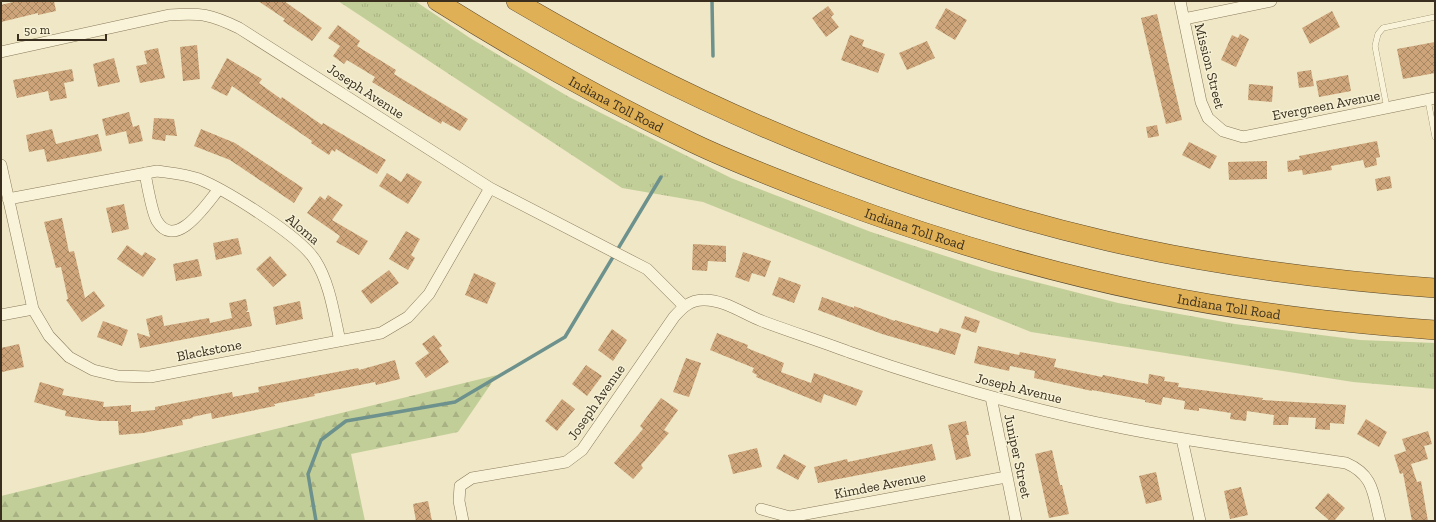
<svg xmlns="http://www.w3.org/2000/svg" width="1436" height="522" font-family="'Zilla Slab',serif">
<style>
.grass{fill:url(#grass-tufts)}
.forest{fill:url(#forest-firs)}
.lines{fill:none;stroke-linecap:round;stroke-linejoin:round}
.stream{stroke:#6d918c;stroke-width:3.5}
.building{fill:url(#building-cross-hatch)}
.lane-casing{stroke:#8a795b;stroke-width:6}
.street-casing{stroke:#8a795b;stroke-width:12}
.highway-casing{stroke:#58462f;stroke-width:20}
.lane{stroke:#f9f3d9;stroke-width:5.5}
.street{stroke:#f9f3d9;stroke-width:11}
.highway{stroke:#dfb055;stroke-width:19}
.labels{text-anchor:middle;stroke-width:3;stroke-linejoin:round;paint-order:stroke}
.street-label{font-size:14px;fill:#3a2f1f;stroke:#f6f0d5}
</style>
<defs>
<pattern id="grass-tufts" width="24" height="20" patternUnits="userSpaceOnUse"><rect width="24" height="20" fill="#c2ce98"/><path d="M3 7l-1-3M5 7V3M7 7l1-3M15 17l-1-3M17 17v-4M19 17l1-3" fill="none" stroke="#a7b183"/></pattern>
<pattern id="forest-firs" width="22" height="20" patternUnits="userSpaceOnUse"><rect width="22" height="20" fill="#c2ce98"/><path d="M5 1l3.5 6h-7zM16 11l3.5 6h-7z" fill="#a7b183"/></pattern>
<pattern id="building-cross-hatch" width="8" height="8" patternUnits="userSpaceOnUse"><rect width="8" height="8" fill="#cea57a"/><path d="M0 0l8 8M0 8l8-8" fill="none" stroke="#a88763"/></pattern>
</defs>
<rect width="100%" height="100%" fill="#efe7c5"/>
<path class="grass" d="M338 1H415L470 38 569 97 731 178 871 232 992 271 1118 303 1235 324 1360 340 1435 343V389L1353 382 1031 332 703 202 622 188Z"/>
<path class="forest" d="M497 375 458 432 351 454 365 521H1V496Z"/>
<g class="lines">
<path class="stream" d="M712 1 713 56
M316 521 308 474 321 440 346 421 455 402 565 337 661 177"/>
</g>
<path class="building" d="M17 1H54L56 11 38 15V13L1 22V5Z
M258 1H284L322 28 312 41 283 21 285 19Z
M828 6 834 14 831 17 839 27 826 37 812 18Z
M946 8 967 20 955 40 935 28Z
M1332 11 1340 27 1310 44 1302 28Z
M1157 14 1182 120 1166 124 1141 18Z
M338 25 360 41 357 46 396 70 394 74 468 119 460 131 442 121 441 124 372 82 375 77 347 60 344 64 333 56 340 46 328 38Z
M1240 34 1249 39 1236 67 1221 60 1232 35 1238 38Z
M850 35 864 40 862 46 885 54 878 73 841 60Z
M927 41 935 58 907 70 899 53Z
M1435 42V73L1403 79 1397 49Z
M197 45 200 79 183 81 180 47Z
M158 48 165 78 140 83 136 66 147 64 144 51Z
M114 58 120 82 98 87 93 64Z
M227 58 262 79 259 83 281 99 282 97 322 125 323 123 386 160 377 174 336 149 335 152 332 150 329 155 311 143 312 141 232 86 227 96 211 88Z
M72 69 74 81 64 83 67 98 50 101 48 91 17 98 13 80Z
M1311 70 1314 86 1299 88 1297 72Z
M1348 75 1351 91 1319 97 1316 81Z
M1249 84 1273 86 1272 102 1248 100Z
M129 112 133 127 139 125 143 141 129 144 126 131 106 136 102 119Z
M154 118 174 119 177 136 166 135 165 141 152 139Z
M1157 125 1159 136 1148 138 1146 127Z
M52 129 56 144 98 134 102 151 47 162 44 149 29 152 26 135Z
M201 129 235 143 303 188 294 203 230 160 194 146Z
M1377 141 1380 157 1376 158 1377 165 1365 168 1363 160 1331 166 1332 170 1303 175 1302 170 1288 172 1287 161 1300 159 1299 156Z
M1189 142 1217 156 1210 169 1182 155Z
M1267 161V179L1229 180 1228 162Z
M387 173 401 182 407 173 422 182 408 204 379 186Z
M1390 176 1392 188 1377 191 1375 179Z
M328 195 343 205 332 220 368 241 359 255 336 242 340 236 307 213 320 196 325 200Z
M124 204 129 229 112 233 106 208Z
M62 218 69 252 74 251 85 298 94 291 105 306 82 322 66 300 68 299 61 267 56 268 44 222Z
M406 231 420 239 411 255 415 258 408 270 389 259Z
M238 238 242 254 216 260 213 243Z
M693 244 726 246V262L708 261 707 271 692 270Z
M127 245 142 256 145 252 156 259 143 277 117 259Z
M743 252 771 261 765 277 752 273 749 282 735 277Z
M270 256 287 275 273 287 256 269Z
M198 259 202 276 176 281 173 264Z
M389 270 399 283 371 304 361 291Z
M474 273 496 283 487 304 465 295Z
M779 277 801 285 794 303 772 295Z
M822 297 854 308V306L895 321V320L938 333 940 328 961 334 955 355 882 334 818 310Z
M246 299 248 310 246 312H249L252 326 140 348 137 333 150 337 146 319 162 315 164 326 209 318 210 323 232 318 229 303Z
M300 301 303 319 276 325 273 307Z
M965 316 980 321 976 333 961 328Z
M103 321 128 330 122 346 97 337Z
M612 329 627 340 613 361 598 350Z
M717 333 748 345 747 348 784 363 781 372 811 383 814 373 863 391 856 406 824 394 821 403 756 377 757 375 752 372 754 368 710 350Z
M434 335 442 346 439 348 449 362 426 378 415 363 429 353 422 344Z
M19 344 24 367 2 372 1 348Z
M978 346 1019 355 1020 352 1056 359 1054 367 1102 377 1103 375 1148 384 1149 374 1165 377 1164 381 1179 383 1178 387 1263 398 1262 400 1346 405 1344 424 1330 423V430L1315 429 1316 418 1289 417 1288 425H1273L1274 415 1247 411 1246 421 1230 419 1231 413 1199 408V411L1184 409 1185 401 1163 397 1161 405 1145 402V400L1092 390V391L1034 378 1035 371 1010 366 1009 371 974 363Z
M686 358 701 363 689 397 673 392Z
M395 360 400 379 376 385 375 382 314 394 315 396 274 404 275 406 212 419 211 413 192 417 193 418 182 420 183 425 143 433 119 435 118 421H99L65 416 66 411 34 402 40 382 64 389 62 395 104 402 103 407 131 405V412L155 410V407L232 392 233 397 259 392 258 387 358 368 359 370Z
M586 365 602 376 587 396 572 384Z
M661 398 678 410 664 430 669 433 641 465 643 468 633 479 614 463 643 429 640 426Z
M562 399 575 409 557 431 545 421Z
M1366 419 1387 432 1379 447 1357 434Z
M966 421 969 435H966L971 456 956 460 948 425Z
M1428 431 1432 444 1424 446 1428 459 1411 464 1417 482 1421 481 1428 521H1412L1403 473 1400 474 1394 455 1406 451 1402 439Z
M932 444 936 460 818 483 814 467 847 459 848 462Z
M757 448 762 467 733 474 728 455Z
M1052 450 1060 485H1062L1069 514 1049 518 1035 454Z
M784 454 806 466 798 480 776 468Z
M1156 472 1162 500 1146 504 1139 476Z
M1241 487 1248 515 1230 519 1224 491Z
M1328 493 1345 508 1334 521H1330L1315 508Z
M428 501 432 521H416L413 504Z"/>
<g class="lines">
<g class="lane-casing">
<path id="lane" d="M1428 100 1435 137
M1387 108 1375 46 1378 34 1383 28 1435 17"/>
</g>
<g class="street-casing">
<path id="street" d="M1180 1 1201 102 1208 118 1223 131 1243 137 1435 98
M1184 19 1271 1
M1 52 169 15C202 13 210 14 239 28L490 188 647 269 684 306
M1 165 33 309 49 336 69 357 93 370 118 376 150 377 381 333 408 317 429 294 490 188
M145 173C147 184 152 213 157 221 176 252 207 203 219 189
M8 199 157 171C171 173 185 174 199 179 226 190 300 236 315 260 330 283 334 315 340 341
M1 315 33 309
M991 397 1016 521
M1182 439 1200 521
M761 509 790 517 1006 477
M463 521 459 501 460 486 472 478 566 462 582 450 674 317C682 308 690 300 703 300 723 299 744 314 762 321 791 332 820 341 849 352 938 383 1030 410 1123 428 1197 443 1272 452 1346 463 1374 475 1373 494 1380 521"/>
</g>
<g class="highway-casing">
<g id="highway">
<path id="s1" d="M437 1C520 53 605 101 693 143 737 164 782 181 827 198 970 252 1119 293 1270 313 1325 321 1380 326 1435 330"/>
<path d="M516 1C701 110 898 192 1107 241 1214 266 1325 280 1435 288"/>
</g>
</g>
<use href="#lane" class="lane"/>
<use href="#street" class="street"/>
<use href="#highway" class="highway"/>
</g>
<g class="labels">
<g class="street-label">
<text transform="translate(1210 66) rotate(76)" y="5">Mission Street</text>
<text transform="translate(366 91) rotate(33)" y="5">Joseph Avenue</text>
<text dy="5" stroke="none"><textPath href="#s1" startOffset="207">Indiana Toll Road</textPath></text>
<text transform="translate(1326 105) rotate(-11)" y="5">Evergreen Avenue</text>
<text transform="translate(303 229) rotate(40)" y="5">Aloma</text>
<text dy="5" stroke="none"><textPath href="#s1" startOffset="531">Indiana Toll Road</textPath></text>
<text dy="5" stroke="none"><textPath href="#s1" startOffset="855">Indiana Toll Road</textPath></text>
<text transform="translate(209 350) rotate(-11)" y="5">Blackstone</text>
<text transform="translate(1019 388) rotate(14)" y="5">Joseph Avenue</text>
<text transform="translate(596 402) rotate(-55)" y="5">Joseph Avenue</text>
<text transform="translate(1018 456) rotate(78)" y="5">Juniper Street</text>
<text transform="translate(880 485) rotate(-11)" y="5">Kimdee Avenue</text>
</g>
</g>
<rect width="1436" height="522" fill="none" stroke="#3a2f1f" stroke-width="4"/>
<path d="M18 34v6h88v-6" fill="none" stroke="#3a2f1f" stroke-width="2"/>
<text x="24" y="34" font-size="12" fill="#3a2f1f" stroke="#f6f0d5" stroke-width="3" paint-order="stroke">50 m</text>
</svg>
